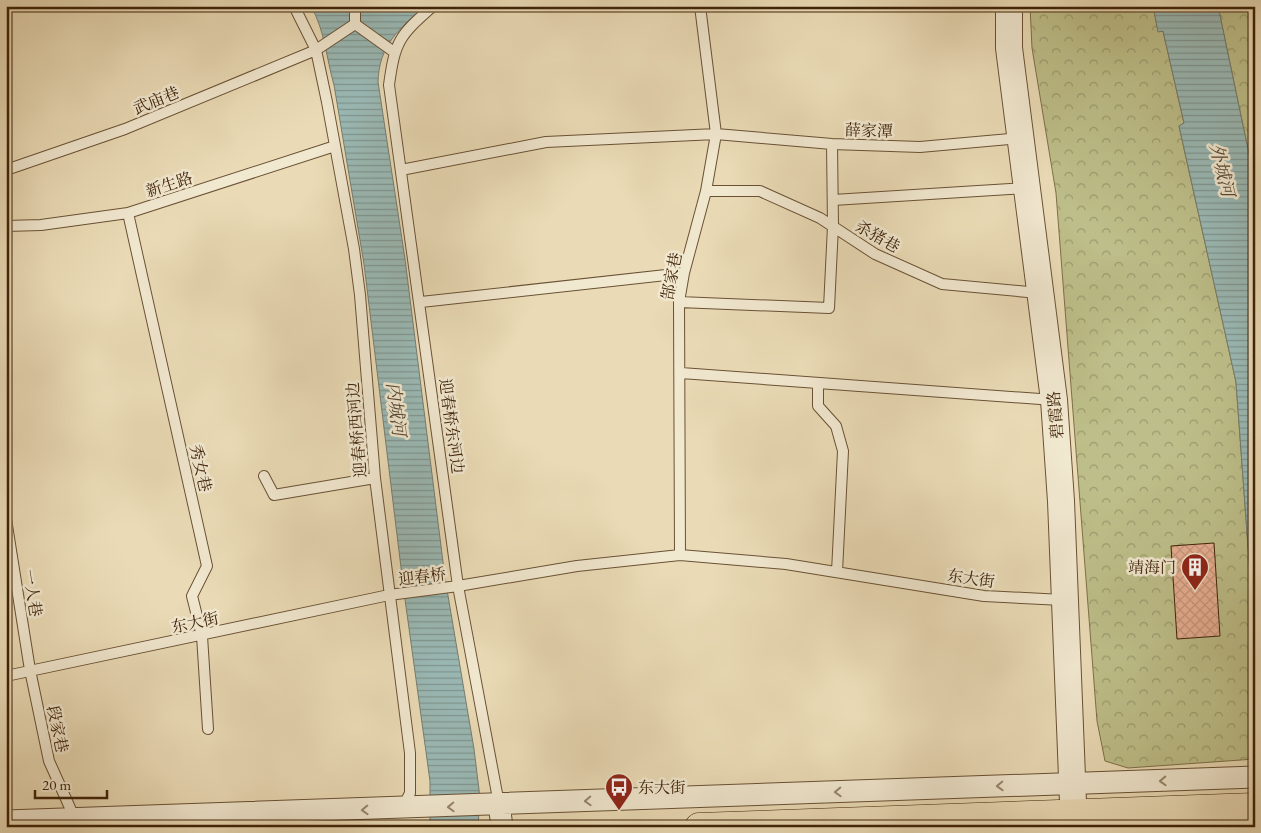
<svg xmlns="http://www.w3.org/2000/svg" width="1261" height="833" font-family="'EB Garamond','Noto Serif SC',serif">
<style>
.forest{fill:url(#forest-crowns);stroke:#7e7048}
.water{fill:url(#water-rules);stroke:#767d70}
.building{fill:url(#building-cross-hatch);stroke:#3f2308}
.lines{fill:none;stroke-linecap:round;stroke-linejoin:round}
.service-casing{stroke:#6a5134;stroke-width:12}
.minor-casing{stroke:#6a5134;stroke-width:23}
.tertiary-casing{stroke:#6a5134;stroke-width:28}
.primary-casing{stroke:#3f2308;stroke-width:29}
.service{stroke:#f1e8d0;stroke-width:10}
.minor{stroke:#f1e8d0;stroke-width:21}
.tertiary{stroke:#f1e8d0;stroke-width:26}
.primary{stroke:#eadbb6;stroke-width:28}
.oneway{stroke:#98866c}
.labels{text-anchor:middle;stroke-width:5;stroke-linejoin:round;paint-order:stroke}
.street-label{font-size:16px;fill:#3f2308;stroke:#f1e8d0}
.poi-label{font-size:16px;fill:#3f2308;stroke:#f1e8d0;text-anchor:end}
.water-label{font-size:18px;font-style:italic;fill:#564833;stroke:#f1e8d0}
</style>
<defs>
<pattern id="forest-crowns" width="20" height="18" patternUnits="userSpaceOnUse" patternTransform="scale(1.25)"><rect width="20" height="18" fill="#bdbe89"/><path d="M2 6a3 3 0 1 1 6 0M12 15a3 3 0 1 1 6 0" fill="none" stroke="#9b9a6e"/></pattern>
<pattern id="water-rules" width="6" height="5" patternUnits="userSpaceOnUse" patternTransform="scale(1.25)"><rect width="6" height="5" fill="#9ab9b5"/><path d="M0 2.5h6" fill="none" stroke="#7f9691"/></pattern>
<pattern id="building-cross-hatch" width="8" height="8" patternUnits="userSpaceOnUse" patternTransform="scale(1.25)"><rect width="8" height="8" fill="#e7af93"/><path d="M0 0l8 8M0 8l8-8" fill="none" stroke="#c7967d"/></pattern>
</defs>
<rect width="100%" height="100%" fill="#eadbb6"/>
<filter id="stains"><feTurbulence type="fractalNoise" baseFrequency=".004" numOctaves="4"/><feColorMatrix values="0 0 0 0 .2 0 0 0 0 .09 0 0 0 0 .02 0 0 0 .5 -.17"/></filter>
<radialGradient id="worn" r=".72"><stop offset=".6" stop-color="#630" stop-opacity="0"/><stop offset="1" stop-color="#630" stop-opacity=".3"/></radialGradient>
<path class="forest" d="M1030 6H1153L1158 31H1163L1184 123 1179 126 1236 382 1255 642V759L1128 768 1105 761 1097 721 1056 193 1032 48Z
M1218 6H1255V183Z"/>
<path class="water" d="M311 6H425C399 29 379 45 378 82L405 259 445 578 474 749 480 798 478 827H430V781L404 592 364 264 334 85C326 57 325 31 311 6Z
M1153 6H1218L1255 183V642L1236 382 1179 126 1184 123 1163 31 1158 32Z"/>
<path class="building" d="M1214 543 1220 636 1177 639 1171 546Z"/>
<g class="lines">
<g class="service-casing">
<path id="service" d="M294 6 316 50 327 102 354 249 360 295 375 478 410 753V793L403 807
M433 6C399 36 395 41 389 85L458 586 499 804
M355 24V6
M6 170 125 129 316 50 355 24 394 52
M401 170 546 142 716 134 832 144 920 147 1020 138
M706 191H760L820 218 875 254 942 284 1039 293
M833 200 1026 188
M128 213 207 566 192 596 202 636 208 729
M6 226 41 225 128 213 335 146
M421 302 684 273
M679 302 829 308 833 226 832 144
M681 373 1054 400
M818 384V406L836 426 843 451 837 572
M264 476 274 495 375 478
M6 519 30 670 49 761 75 819
M680 555 679 302 684 273 706 191 716 134 700 6
M6 676 389 595 458 586 577 566 680 555 786 564 984 596 1063 600"/>
</g>
<g class="minor-casing">
<path id="minor" d="M499 804 502 827
M6 821 1255 777"/>
</g>
<g class="tertiary-casing">
<path id="tertiary" d="M1009 6V48L1054 400 1061 501 1074 827"/>
</g>
<g class="primary-casing">
<path id="primary" d="M699 827 1255 807"/>
</g>
<use href="#service" class="service"/>
<use href="#minor" class="minor"/>
<use href="#tertiary" class="tertiary"/>
<use href="#primary" class="primary"/>
</g>
<defs><path id="oneway-chevron" d="M-2-3.5L2.5 0L-2 3.5" fill="none" stroke-width="1.6" stroke-linecap="round" stroke-linejoin="round" transform="scale(1.25)"/></defs>
<g class="oneway">
<use href="#oneway-chevron" transform="translate(1163 781) rotate(178)"/>
<use href="#oneway-chevron" transform="translate(1000 786) rotate(178)"/>
<use href="#oneway-chevron" transform="translate(838 792) rotate(178)"/>
<use href="#oneway-chevron" transform="translate(588 801) rotate(178)"/>
<use href="#oneway-chevron" transform="translate(451 807) rotate(178)"/>
<use href="#oneway-chevron" transform="translate(365 810) rotate(178)"/>
</g>
<defs>
<g id="building-pin" transform="scale(1.4375)"><path d="M0 17L-7.5 6A9.5 9.5 0 1 1 7.5 6Z" fill="#8f2418" stroke="#f1e8d0"/><path d="M-4-6H4V6H1V3H-1V6H-4ZM-2.5-4.3h1.7v1.8h-1.7ZM.8-4.3h1.7v1.8H.8ZM-2.5-1h1.7V.8h-1.7ZM.8-1h1.7V.8H.8Z" fill="#fff"/></g>
<g id="bus-pin" transform="scale(1.4375)"><path d="M0 17L-7.5 6A9.5 9.5 0 1 1 7.5 6Z" fill="#8f2418" stroke="#f1e8d0"/><path d="M-5-6H5V4H4V6H2V4H-2V6H-4V4H-5ZM-3.5-4V0h7V-4ZM-3.5 1.2v1.5H-2V1.2ZM2 1.2v1.5H3.5V1.2Z" fill="#fff"/></g>
</defs>
<g fill-rule="evenodd">
<use href="#building-pin" x="1195" y="567"/>
<use href="#bus-pin" x="619" y="787"/>
</g>
<g class="labels">
<g class="street-label">
<text transform="translate(156 100) rotate(-22)" y="6">武庙巷</text>
<text transform="translate(869 130) rotate(2)" y="6">薛家潭</text>
<text transform="translate(169 184) rotate(-18)" y="6">新生路</text>
<text transform="translate(878 236) rotate(29)" y="6">杀猪巷</text>
<text transform="translate(671 276) rotate(-79)" y="6">郜家巷</text>
<text transform="translate(1055 415) rotate(-95)" y="6">碧霞路</text>
<text transform="translate(452 426) rotate(82)" y="6">迎春桥东河边</text>
<text transform="translate(356 430) rotate(-95)" y="6">迎春桥西河边</text>
<text transform="translate(201 468) rotate(77)" y="6">秀女巷</text>
<text transform="translate(422 576) rotate(-7)" y="6">迎春桥</text>
<text transform="translate(971 578) rotate(8)" y="6">东大街</text>
<text transform="translate(33 593) rotate(81)" y="6">一人巷</text>
<text transform="translate(195 622) rotate(-12)" y="6">东大街</text>
<text transform="translate(58 729) rotate(78)" y="6">段家巷</text>
</g>
<g class="poi-label">
<text x="1176" y="573">靖海门</text>
<text x="638" y="793" text-anchor="start">东大街</text>
</g>
<g class="water-label">
<text transform="translate(1222 170) rotate(76)" y="6">外城河</text>
<text transform="translate(396 409) rotate(83)" y="6">内城河</text>
</g>
</g>
<rect width="1261" height="833" fill="none" stroke="#eadbb6" stroke-width="25"/>
<rect x="8" y="8" width="1246" height="818" fill="none" stroke="#3f2308" stroke-width="2.5"/>
<rect x="12" y="12" width="1236" height="808" fill="none" stroke="#3f2308"/>
<path d="M35 790v8h72v-8" fill="none" stroke="#3f2308" stroke-width="2.5"/>
<text x="42" y="790" font-size="15" fill="#3f2308" stroke="#f1e8d0" stroke-width="4" paint-order="stroke">20 m</text>
<rect width="100%" height="100%" filter="url(#stains)"/>
<rect width="100%" height="100%" fill="url(#worn)"/>
</svg>
